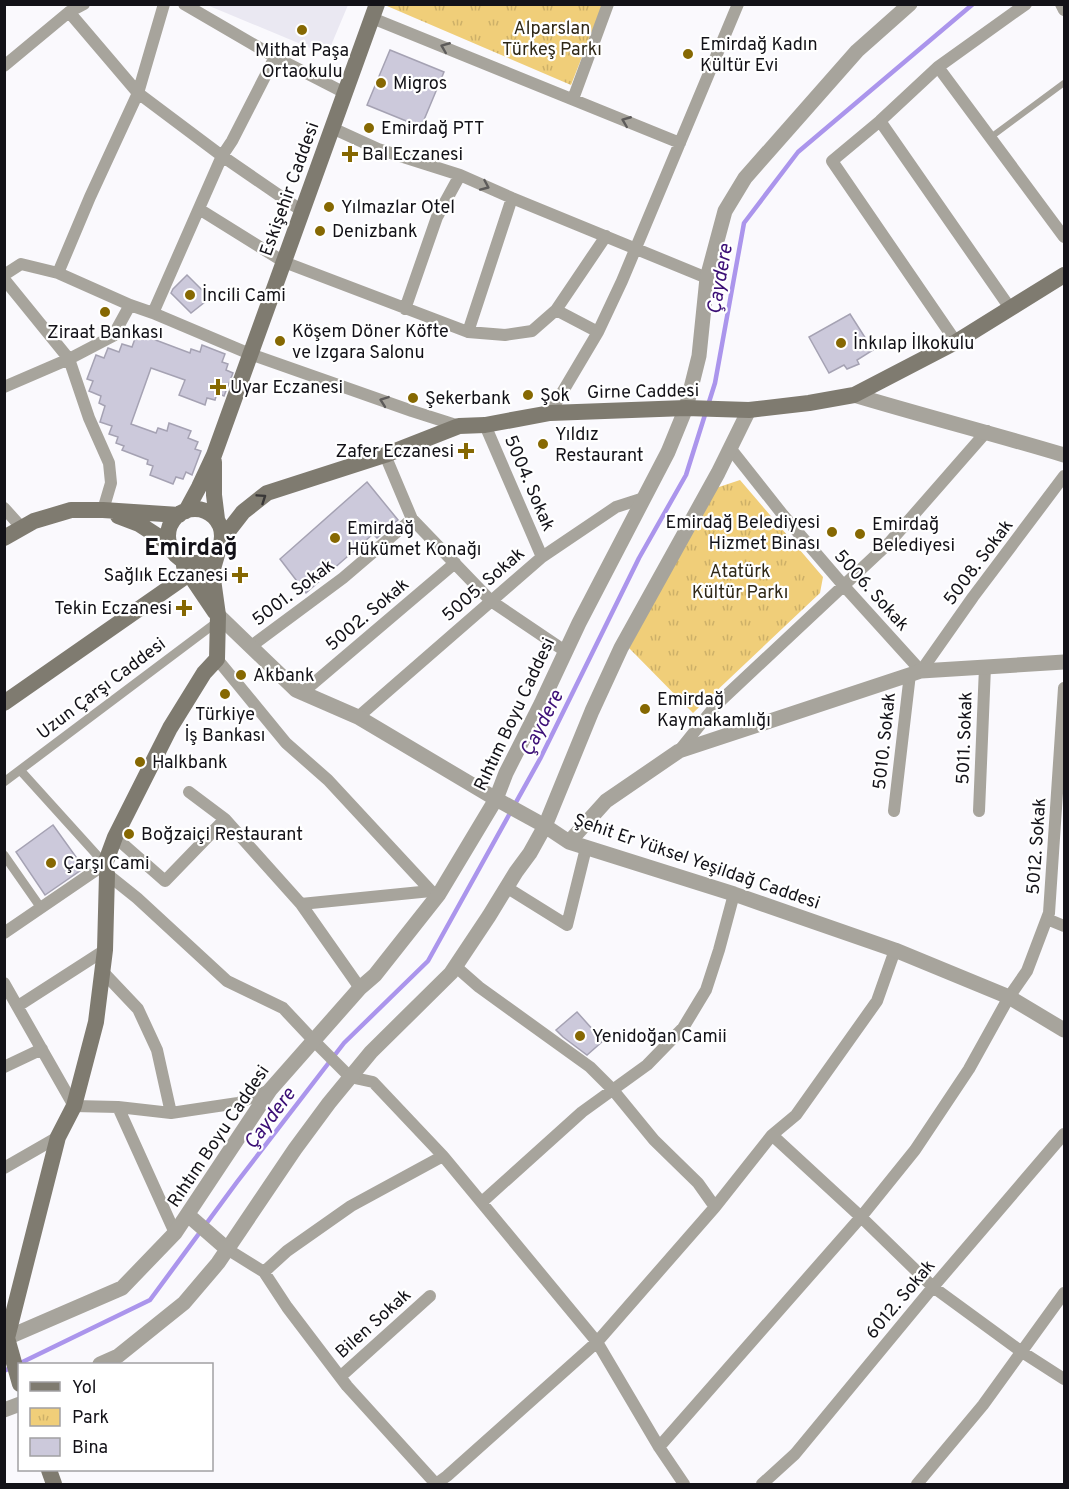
<svg xmlns="http://www.w3.org/2000/svg" width="1069" height="1489" font-family="Overpass,sans-serif">
<style>
.built{fill:#eae8f2}
.park{fill:url(#park-tufts)}
.lines{fill:none;stroke-linecap:round;stroke-linejoin:round}
.stream{stroke:#ab95ec;stroke-width:4.5}
.building{fill:#ccc9db;stroke:#a5a2b3;stroke-width:1.5}
.service{stroke:#a7a49c;stroke-width:6}
.pedestrian{stroke:#a7a49c;stroke-width:9}
.minor{stroke:#a7a49c;stroke-width:12}
.tertiary{stroke:#a7a49c;stroke-width:15}
.secondary{stroke:#7f7b70;stroke-width:16}
.oneway{stroke:#5d5b5a}
.oneway2{stroke:#393737}
.poi-dot{fill:#866802;stroke:#fff;stroke-width:2}
.labels{text-anchor:middle;stroke-width:4.5;stroke-linejoin:round;paint-order:stroke}
.park-label{font-size:18px;fill:#2f2817;stroke:#fff}
.poi-label{font-size:18px;fill:#131218;stroke:#fff;text-anchor:start}
.street-label{font-size:18px;fill:#131218;stroke:#fff}
.water-label{font-size:20px;font-style:italic;fill:#3b0e76;stroke:#fff}
.district-label{font-size:24px;font-weight:bold;fill:#131218;stroke:#fff}
</style>
<defs>
<pattern id="park-tufts" width="24" height="20" patternUnits="userSpaceOnUse" patternTransform="scale(1.5)"><rect width="24" height="20" fill="#f0ce79"/><path d="M3 7l-1-3M5 7V3M7 7l1-3M15 17l-1-3M17 17v-4M19 17l1-3" fill="none" stroke="#cdb068"/></pattern>
</defs>
<rect width="100%" height="100%" fill="#faf9fd"/>
<path class="built" d="M207 5H348L327 55Z"/>
<path class="park" d="M388 4H598L602 6 571 85 387 6Z
M740 480 823 577 820 593 693 713 629 648 716 488Z"/>
<g class="lines">
<path class="stream" d="M4 1371 150 1300 237 1182 344 1043 428 961 540 759 639 558 686 475 715 383 744 223 798 152 973 4"/>
</g>
<path class="building" d="M390 50 444 72 421 127 367 105Z
M187 275 210 298 191 313 171 293 173 289Z
M850 314 873 350 857 360 859 364 847 369 844 365 829 373 809 337Z
M137 333 190 353 191 349 200 352 202 345 225 354 222 362 228 364 226 370 233 373 224 396 217 393 215 400 207 398 205 405 179 395 185 380 151 368 131 424 156 433 158 428 167 431 169 423 191 431 188 438 198 442 195 449 201 451 192 475 186 472 183 479 176 477 173 484 150 475 153 466 147 464 148 460 122 450 124 446 116 443 118 437 109 434 112 426 100 422 105 406 99 403 101 396 89 391 93 381 87 379 96 355 104 358 108 348 119 352 122 344 132 347Z
M367 482 398 520 377 538 373 534 306 593 280 559Z
M53 825 84 868 45 895 16 852Z
M577 1012 603 1041 587 1055 563 1037 556 1030Z"/>
<g class="lines">
<path class="service" d="M991 137 1064 83"/>
<path class="pedestrian" d="M20 770 105 864
M4 782 217 622
M4 855 41 908"/>
<path class="minor" d="M184 4 275 57 345 93
M1061 4 1064 10
M69 12 138 93 222 156 302 211
M372 18 680 143
M4 66 69 12 84 4
M938 67 1064 237
M573 99 608 4
M880 121 1010 308
M332 128 378 149 460 175 512 198 707 278
M199 209 284 262 468 332 505 335 532 331 556 310 606 236
M58 273 90 197 138 93 164 4
M4 275 21 264 58 273 130 305 153 313 250 354 412 411 459 426
M4 279 69 359 89 418 109 463 111 483 103 510
M405 309 437 217 460 175
M556 310 598 332
M153 313 222 156 232 141 275 57
M468 332 512 198
M956 342 832 161 880 121 938 67 1026 4
M4 387 69 359 113 336 130 305
M550 413 598 332 622 281 738 4
M485 425 542 557
M730 448 783 515 844 586 921 671 973 597 1064 476
M385 455 412 519 491 601 565 651
M4 508 22 528
M250 647 343 578 412 519
M217 659 286 743 328 780 431 891 439 894
M302 693 455 563
M358 717 542 557 616 507 644 498
M679 751 716 705 889 543 987 431
M189 792 225 819 301 904 360 988
M894 811 910 674
M979 811 985 667
M115 837 165 881 225 819
M107 874 137 898 227 981 283 1008 313 1040 350 1077 373 1082 443 1156 597 1342 659 1447 684 1484
M506 887 567 925 586 848
M301 904 431 891
M1047 919 1064 926
M4 933 105 864
M455 966 479 987 590 1067 613 1090 654 1140 698 1183 715 1207
M102 971 138 1009 157 1050 171 1113
M4 983 74 1106 118 1107 171 1113 238 1103 270 1090
M18 1006 105 950
M4 1067 42 1049
M118 1107 175 1233
M772 1135 861 1217 933 1287 1022 1352 1064 1379
M4 1168 58 1137
M482 1202 582 1112 647 1065 683 1028 706 990 719 950 734 894
M227 1249 264 1272 287 1307 347 1386 436 1484
M264 1272 287 1251 351 1206 443 1156
M340 1377 430 1296
M659 1447 861 1217 915 1150 969 1069 1009 997 1027 971 1049 913 1064 688
M436 1484 447 1476 597 1342 715 1207 772 1135 796 1115 877 1001 895 950
M762 1484 795 1454 933 1287 1064 1134
M917 1484 983 1405 1064 1293"/>
<path class="tertiary" d="M854 395C924 416 994 434 1064 455
M218 615 296 690 358 717 496 799 545 826 569 842 734 894 895 950 1009 997 1064 1030
M569 842 606 801 679 751 921 671 1064 662
M188 1215 227 1249
M4 1339 122 1288 175 1233 270 1090 360 988 375 975 439 894 496 799 506 773 541 704 579 623 668 452 686 408 699 356 707 278 725 211 745 178 857 51 910 4
M100 1364 118 1356 184 1303 218 1263 295 1149 329 1103 371 1052 451 973 489 916 516 872 530 853 545 826 592 711 621 648 718 473 749 410
M4 1410 20 1404"/>
<path class="secondary" d="M214 462V495L217 519
M168 536a27 27 0 1 1 54 0a27 27 0 1 1-54 0Z
M186 511 199 487 214 455 377 4
M118 516 139 524 170 544
M4 538 34 521 71 510H103L179 515
M222 539 243 512 267 493 385 455 459 426 485 425 550 413 686 408 749 410 809 403 854 395 956 342 1064 275
M184 566 215 612
M4 703 189 574
M20 1384 7 1338 58 1137 74 1106 96 1022 105 950 107 874 105 864 115 837 170 728 204 673 217 659 218 615 212 572 219 548
M49 1470 54 1484"/>
</g>
<defs><path id="oneway-chevron" d="M-2-3.5L2.5 0L-2 3.5" fill="none" stroke-width="1.6" stroke-linecap="round" stroke-linejoin="round" transform="scale(1.5)"/></defs>
<g class="oneway">
<use href="#oneway-chevron" transform="translate(445 47) rotate(-158)"/>
<use href="#oneway-chevron" transform="translate(626 121) rotate(-158)"/>
<use href="#oneway-chevron" transform="translate(485 186) rotate(24)"/>
<use href="#oneway-chevron" transform="translate(384 401) rotate(-160)"/>
</g>
<use class="oneway2" href="#oneway-chevron" transform="translate(262 498) rotate(-34)"/>
<g class="poi-dot">
<circle cx="302" cy="30" r="6"/>
<circle cx="688" cy="54" r="6"/>
<circle cx="381" cy="83" r="6"/>
<circle cx="369" cy="128" r="6"/>
<path d="M347 145h6v6h6v6h-6v6h-6v-6h-6v-6h6z"/>
<circle cx="329" cy="207" r="6"/>
<circle cx="320" cy="231" r="6"/>
<circle cx="190" cy="295" r="6"/>
<circle cx="105" cy="312" r="6"/>
<circle cx="280" cy="341" r="6"/>
<circle cx="841" cy="343" r="6"/>
<path d="M215 378h6v6h6v6h-6v6h-6v-6h-6v-6h6z"/>
<circle cx="528" cy="395" r="6"/>
<circle cx="413" cy="398" r="6"/>
<circle cx="543" cy="444" r="6"/>
<path d="M463 442h6v6h6v6h-6v6h-6v-6h-6v-6h6z"/>
<circle cx="832" cy="532" r="6"/>
<circle cx="860" cy="534" r="6"/>
<circle cx="335" cy="538" r="6"/>
<path d="M237 566h6v6h6v6h-6v6h-6v-6h-6v-6h6z"/>
<path d="M181 599h6v6h6v6h-6v6h-6v-6h-6v-6h6z"/>
<circle cx="241" cy="675" r="6"/>
<circle cx="225" cy="694" r="6"/>
<circle cx="645" cy="709" r="6"/>
<circle cx="140" cy="762" r="6"/>
<circle cx="129" cy="834" r="6"/>
<circle cx="51" cy="863" r="6"/>
<circle cx="580" cy="1036" r="6"/>
</g>
<g class="labels">
<g class="park-label">
<text x="552" y="34">Alparslan<tspan x="552" dy="21">Türkeş Parkı</tspan></text>
<text x="740" y="577">Atatürk<tspan x="740" dy="21">Kültür Parkı</tspan></text>
</g>
<g class="poi-label">
<text x="700" y="50">Emirdağ Kadın<tspan x="700" dy="21">Kültür Evi</tspan></text>
<text x="302" y="56" text-anchor="middle">Mithat Paşa<tspan x="302" dy="21">Ortaokulu</tspan></text>
<text x="393" y="89">Migros</text>
<text x="381" y="134">Emirdağ PTT</text>
<text x="362" y="160">Bal Eczanesi</text>
<text x="341" y="213">Yılmazlar Otel</text>
<text x="332" y="237">Denizbank</text>
<text x="202" y="301">İncili Cami</text>
<text x="292" y="337">Köşem Döner Köfte<tspan x="292" dy="21">ve Izgara Salonu</tspan></text>
<text x="105" y="338" text-anchor="middle">Ziraat Bankası</text>
<text x="853" y="349">İnkılap İlkokulu</text>
<text x="230" y="393">Uyar Eczanesi</text>
<text x="540" y="401">Şok</text>
<text x="425" y="404">Şekerbank</text>
<text x="555" y="440">Yıldız<tspan x="555" dy="21">Restaurant</tspan></text>
<text x="454" y="457" text-anchor="end">Zafer Eczanesi</text>
<text x="820" y="528" text-anchor="end">Emirdağ Belediyesi<tspan x="820" dy="21">Hizmet Binası</tspan></text>
<text x="872" y="530">Emirdağ<tspan x="872" dy="21">Belediyesi</tspan></text>
<text x="347" y="534">Emirdağ<tspan x="347" dy="21">Hükümet Konağı</tspan></text>
<text x="228" y="581" text-anchor="end">Sağlık Eczanesi</text>
<text x="172" y="614" text-anchor="end">Tekin Eczanesi</text>
<text x="253" y="681">Akbank</text>
<text x="657" y="705">Emirdağ<tspan x="657" dy="21">Kaymakamlığı</tspan></text>
<text x="225" y="720" text-anchor="middle">Türkiye<tspan x="225" dy="21">İş Bankası</tspan></text>
<text x="152" y="768">Halkbank</text>
<text x="141" y="840">Boğzaiçi Restaurant</text>
<text x="63" y="869">Çarşı Cami</text>
<text x="592" y="1042">Yenidoğan Camii</text>
</g>
<g class="street-label">
<text transform="translate(289 189) rotate(-70)" y="6">Eskişehir Caddesi</text>
<text transform="translate(643 391) rotate(-1)" y="6">Girne Caddesi</text>
<text transform="translate(530 483) rotate(67)" y="6">5004. Sokak</text>
<text transform="translate(978 562) rotate(-53)" y="6">5008. Sokak</text>
<text transform="translate(483 584) rotate(-41)" y="6">5005. Sokak</text>
<text transform="translate(872 590) rotate(48)" y="6">5006. Sokak</text>
<text transform="translate(293 592) rotate(-37)" y="6">5001. Sokak</text>
<text transform="translate(367 614) rotate(-40)" y="6">5002. Sokak</text>
<text transform="translate(101 688) rotate(-37)" y="6">Uzun Çarşı Caddesi</text>
<text transform="translate(514 714) rotate(-65)" y="6">Rıhtım Boyu Caddesi</text>
<text transform="translate(964 738) rotate(-88)" y="6">5011. Sokak</text>
<text transform="translate(884 741) rotate(-84)" y="6">5010. Sokak</text>
<text transform="translate(1036 846) rotate(-86)" y="6">5012. Sokak</text>
<text transform="translate(697 861) rotate(19)" y="6">Şehit Er Yüksel Yeşildağ Caddesi</text>
<text transform="translate(218 1136) rotate(-56)" y="6">Rıhtım Boyu Caddesi</text>
<text transform="translate(900 1299) rotate(-50)" y="6">6012. Sokak</text>
<text transform="translate(373 1323) rotate(-42)" y="6">Bilen Sokak</text>
</g>
<g class="water-label">
<text transform="translate(719 279) rotate(-80)" y="7">Çaydere</text>
<text transform="translate(541 723) rotate(-63)" y="7">Çaydere</text>
<text transform="translate(269 1118) rotate(-53)" y="7">Çaydere</text>
</g>
<g class="district-label">
<text x="191" y="555">Emirdağ</text>
</g>
</g>
<rect width="1069" height="1489" fill="none" stroke="#131218" stroke-width="12"/>
<rect x="18" y="1363" width="195" height="108" fill="#ffffff" stroke="#a1a0a3" stroke-width="1.5"/>
<rect x="30" y="1382" width="30" height="9" fill="#7f7b70" stroke="#a1a0a3" stroke-width="1.5"/>
<text x="72" y="1393" font-size="18" fill="#131218">Yol</text>
<rect x="30" y="1408" width="30" height="18" fill="url(#park-tufts)" stroke="#a1a0a3" stroke-width="1.5"/>
<text x="72" y="1423" font-size="18" fill="#131218">Park</text>
<rect x="30" y="1438" width="30" height="18" fill="#ccc9db" stroke="#a1a0a3" stroke-width="1.5"/>
<text x="72" y="1453" font-size="18" fill="#131218">Bina</text>
</svg>
